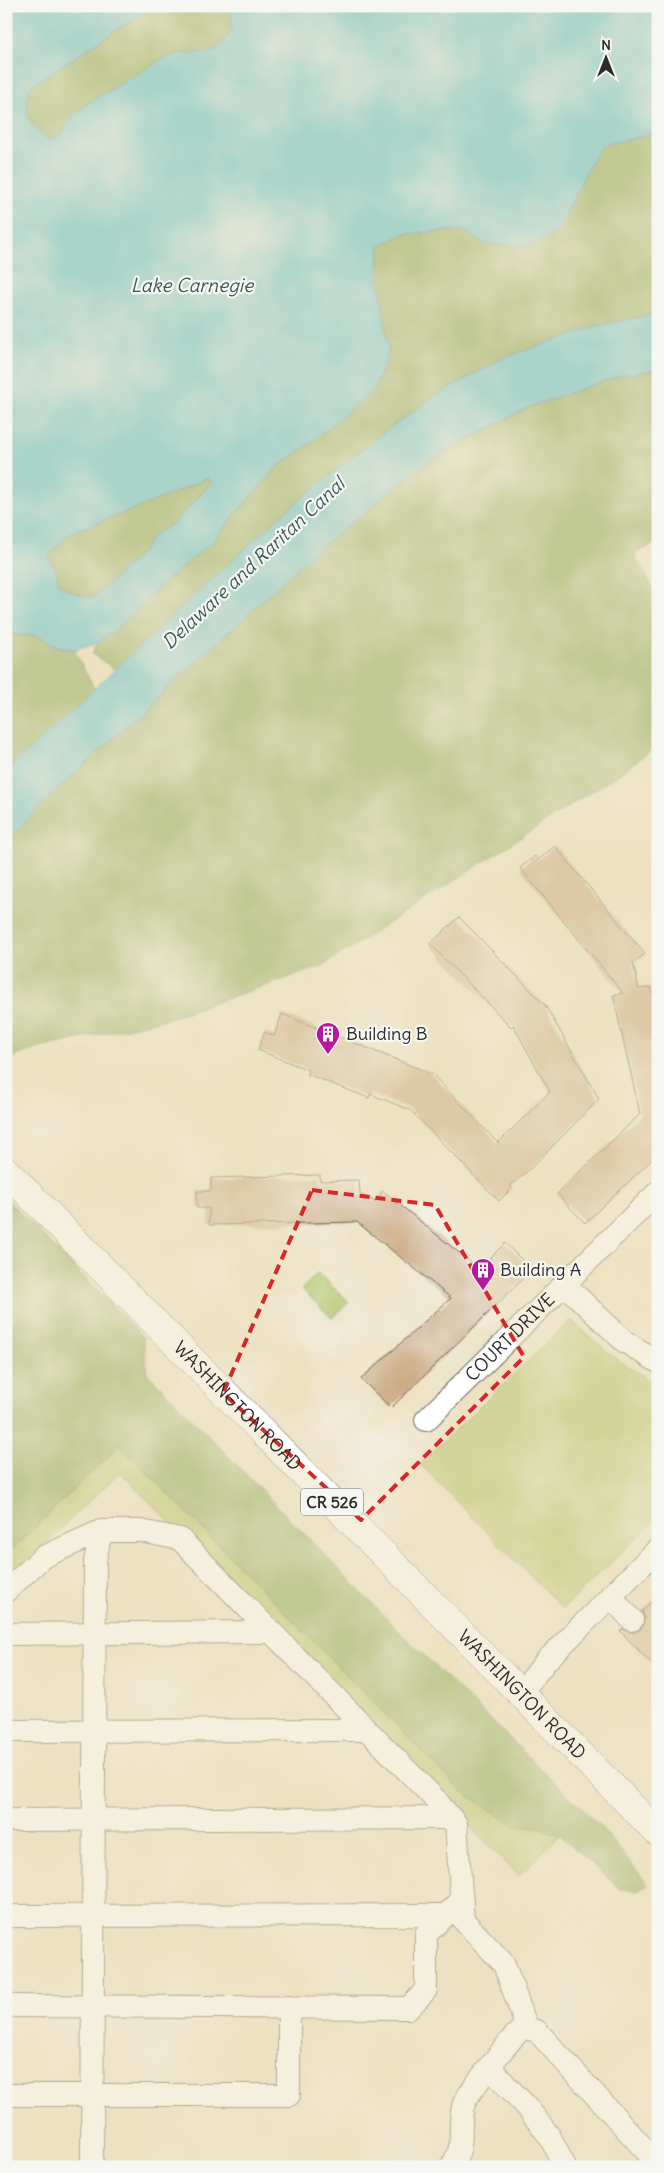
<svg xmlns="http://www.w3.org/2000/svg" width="664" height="2173" font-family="Delius,sans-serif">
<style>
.green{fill:#b2c568;stroke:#6e784a}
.forest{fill:#8daa5c;stroke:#5c6a44}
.water{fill:#5ac3d6;stroke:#427780;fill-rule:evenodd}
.building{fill:#ccac87}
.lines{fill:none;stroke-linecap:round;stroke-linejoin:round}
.minor-casing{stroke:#6f6b60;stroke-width:24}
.major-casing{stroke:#6f6b60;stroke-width:29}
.minor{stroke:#fff;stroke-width:22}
.major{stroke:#fff;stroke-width:28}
.marked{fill:none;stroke:#d62828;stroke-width:4;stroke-dasharray:10 6;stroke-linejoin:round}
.labels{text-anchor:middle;stroke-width:4.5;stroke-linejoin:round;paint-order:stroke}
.shield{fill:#f6f6f2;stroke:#686867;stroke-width:1}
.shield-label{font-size:16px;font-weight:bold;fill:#2b2b2b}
.poi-label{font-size:18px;fill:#2b2b2b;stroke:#f6f6f2;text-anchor:start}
.street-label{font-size:18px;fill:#2b2b2b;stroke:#f6f6f2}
.water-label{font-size:19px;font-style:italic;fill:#39595e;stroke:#f6f6f2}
</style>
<rect width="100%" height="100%" fill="#f6f6f2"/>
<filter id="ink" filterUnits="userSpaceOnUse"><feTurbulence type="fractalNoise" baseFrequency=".02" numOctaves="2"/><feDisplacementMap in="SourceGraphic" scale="10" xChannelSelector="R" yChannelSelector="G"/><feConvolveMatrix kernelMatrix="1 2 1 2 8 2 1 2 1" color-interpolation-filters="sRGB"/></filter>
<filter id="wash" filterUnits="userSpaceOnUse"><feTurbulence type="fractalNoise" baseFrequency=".0096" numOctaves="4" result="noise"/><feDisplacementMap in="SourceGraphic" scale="20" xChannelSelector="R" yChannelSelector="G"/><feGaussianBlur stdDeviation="1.12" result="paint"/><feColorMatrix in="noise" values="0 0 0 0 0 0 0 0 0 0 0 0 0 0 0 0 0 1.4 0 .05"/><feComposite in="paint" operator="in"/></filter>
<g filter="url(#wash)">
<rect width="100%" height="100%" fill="#ede1c1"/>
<path class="green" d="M318 1273 349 1302 332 1318 302 1289Z
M571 1320 612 1356 658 1386V1517L563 1609 420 1464Z
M120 1445 460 1790 514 1824 539 1827 560 1835 519 1876 120 1472 6 1581V1555Z"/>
<path class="forest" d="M158 6H227L232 16 231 33 221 46 205 53 179 54 110 89 74 116 61 136 48 139C26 121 23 115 30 87L116 30Z
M658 133V313L594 327 506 357 433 397 376 438 280 516 116 670 92 654 98 642 115 630 169 578 209 545 275 469 312 442 375 388 389 352 378 273 380 246 403 234 462 230 484 244 591 162 602 145Z
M658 369V542L634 554 658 597V745L619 774 321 967 166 1019 40 1048 6 1059V841L55 792 318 549 429 460 529 407 622 375Z
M209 478 212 481 174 523 152 536 143 551 94 598 74 593 59 584 57 573 49 557 57 546 72 532 145 505Z
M6 619 11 621 13 635H36L57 646 74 650 95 690 6 771Z
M6 1198 143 1337 147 1373 407 1639 601 1827 648 1884 638 1891 620 1889 560 1835 539 1827 514 1825 460 1790 120 1445 6 1555Z"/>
<path class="water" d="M6 6H158L116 30 30 87C23 115 26 122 48 139L61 136C65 130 68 122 73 116 86 102 111 90 127 80 145 71 159 58 179 54 193 51 210 57 222 44 234 33 234 19 227 6H658V133L602 145 591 162 559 230 543 241 524 247 484 244 462 230 403 234 380 246 378 273 389 352 375 388 312 442 275 469 209 545 169 578 115 630 98 642 74 650 57 646 36 635H13L11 621 6 619ZM208 478 212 482 174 523 152 536 143 551 94 598 74 593 59 584 57 573 49 557 57 546 72 532 145 505Z
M658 313V369L622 375 529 407 429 460 318 549 55 792 6 841V771L280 516 376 438 433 397 506 357 594 327Z"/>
<g id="blocks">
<path class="building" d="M555 846 645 954 633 963 639 989 651 987 658 1017V1154L585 1223 557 1194 640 1114 613 995 623 993 520 868 535 856 538 860Z
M459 917 545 1005 599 1099 530 1169 510 1186 512 1188 499 1201 410 1110 370 1094 369 1098 335 1085 307 1074 308 1070 258 1050 265 1032 274 1036 282 1014 432 1074 498 1143 550 1092 513 1025 511 1027 430 944Z
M320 1175V1181L359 1180 360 1194 375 1201 383 1191 479 1269 505 1243 532 1270 391 1408 361 1379 451 1298 357 1222 209 1225V1208H197V1191H211V1178Z
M658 1595V1670L620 1631 623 1629 634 1633 641 1629 645 1618 642 1611Z"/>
</g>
</g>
<g filter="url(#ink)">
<use href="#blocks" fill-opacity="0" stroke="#6f6b60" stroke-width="1"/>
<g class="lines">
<g class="minor-casing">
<g id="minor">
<path d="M565 1285 624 1341 658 1362"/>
<path id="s1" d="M426 1420 658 1192"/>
<path d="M6 1591 43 1557 101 1531H141L180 1539 436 1800 456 1824 463 1920 504 1964 527 2028"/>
<path d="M610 1596 632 1620"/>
<path d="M6 1634 271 1632"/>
<path d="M520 1694 547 1660 658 1549"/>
<path d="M6 1731 367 1730"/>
<path d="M6 1820 451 1818"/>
<path d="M6 1916 446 1915"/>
<path d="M6 2006 409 2008 426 1990V1934L462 1900"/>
<path d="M490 2068 527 2107 550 2137 565 2167"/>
<path d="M6 2095H289V2007"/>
<path d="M92 2167 95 1561 101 1531"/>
<path d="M451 2167C468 2144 456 2126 464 2103 468 2094 514 2033 521 2030 526 2027 532 2030 537 2031L658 2164"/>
</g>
</g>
<g class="major-casing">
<g id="major">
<path id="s2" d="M6 1171 658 1833"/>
</g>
</g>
<use href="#minor" class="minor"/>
<use href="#major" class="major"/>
</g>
</g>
<path d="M0 0H664V2173H0ZM312 1190 435 1205 524 1357 361 1520 223 1393Z" fill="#ede1c1" fill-opacity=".55" fill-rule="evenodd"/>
<path class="marked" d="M312 1190 435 1205 524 1357 361 1520 223 1393Z"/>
<defs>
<g id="building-pin" transform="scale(1.25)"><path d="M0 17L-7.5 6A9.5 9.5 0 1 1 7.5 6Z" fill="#b5179e" stroke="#f6f6f2"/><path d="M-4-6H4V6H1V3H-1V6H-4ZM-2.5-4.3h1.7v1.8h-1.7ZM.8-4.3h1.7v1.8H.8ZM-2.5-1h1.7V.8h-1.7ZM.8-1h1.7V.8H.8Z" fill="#fff"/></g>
</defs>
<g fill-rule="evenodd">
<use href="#building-pin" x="328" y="1034"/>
<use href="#building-pin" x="483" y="1270"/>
</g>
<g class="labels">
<rect class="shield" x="301" y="1488.5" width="62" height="27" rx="4"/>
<g class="shield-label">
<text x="332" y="1508">CR 526</text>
</g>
<g class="poi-label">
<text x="346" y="1040">Building B</text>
<text x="500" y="1276">Building A</text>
</g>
<g class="street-label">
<text dy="6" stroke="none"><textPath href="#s1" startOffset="118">COURT DRIVE</textPath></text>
<text dy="6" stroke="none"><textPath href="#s2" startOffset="330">WASHINGTON ROAD</textPath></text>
<text dy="6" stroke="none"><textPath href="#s2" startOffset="735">WASHINGTON ROAD</textPath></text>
</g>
<g class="water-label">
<text x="192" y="292">Lake Carnegie</text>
<text transform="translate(253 563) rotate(-43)" y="7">Delaware and Raritan Canal</text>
</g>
</g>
<rect width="664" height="2173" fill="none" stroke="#f6f6f2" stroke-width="25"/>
<g transform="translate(606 58)" stroke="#f6f6f2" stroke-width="4" paint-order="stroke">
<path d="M0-4L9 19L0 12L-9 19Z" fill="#2b2b2b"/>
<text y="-8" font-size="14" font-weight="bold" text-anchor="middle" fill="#2b2b2b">N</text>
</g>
</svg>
